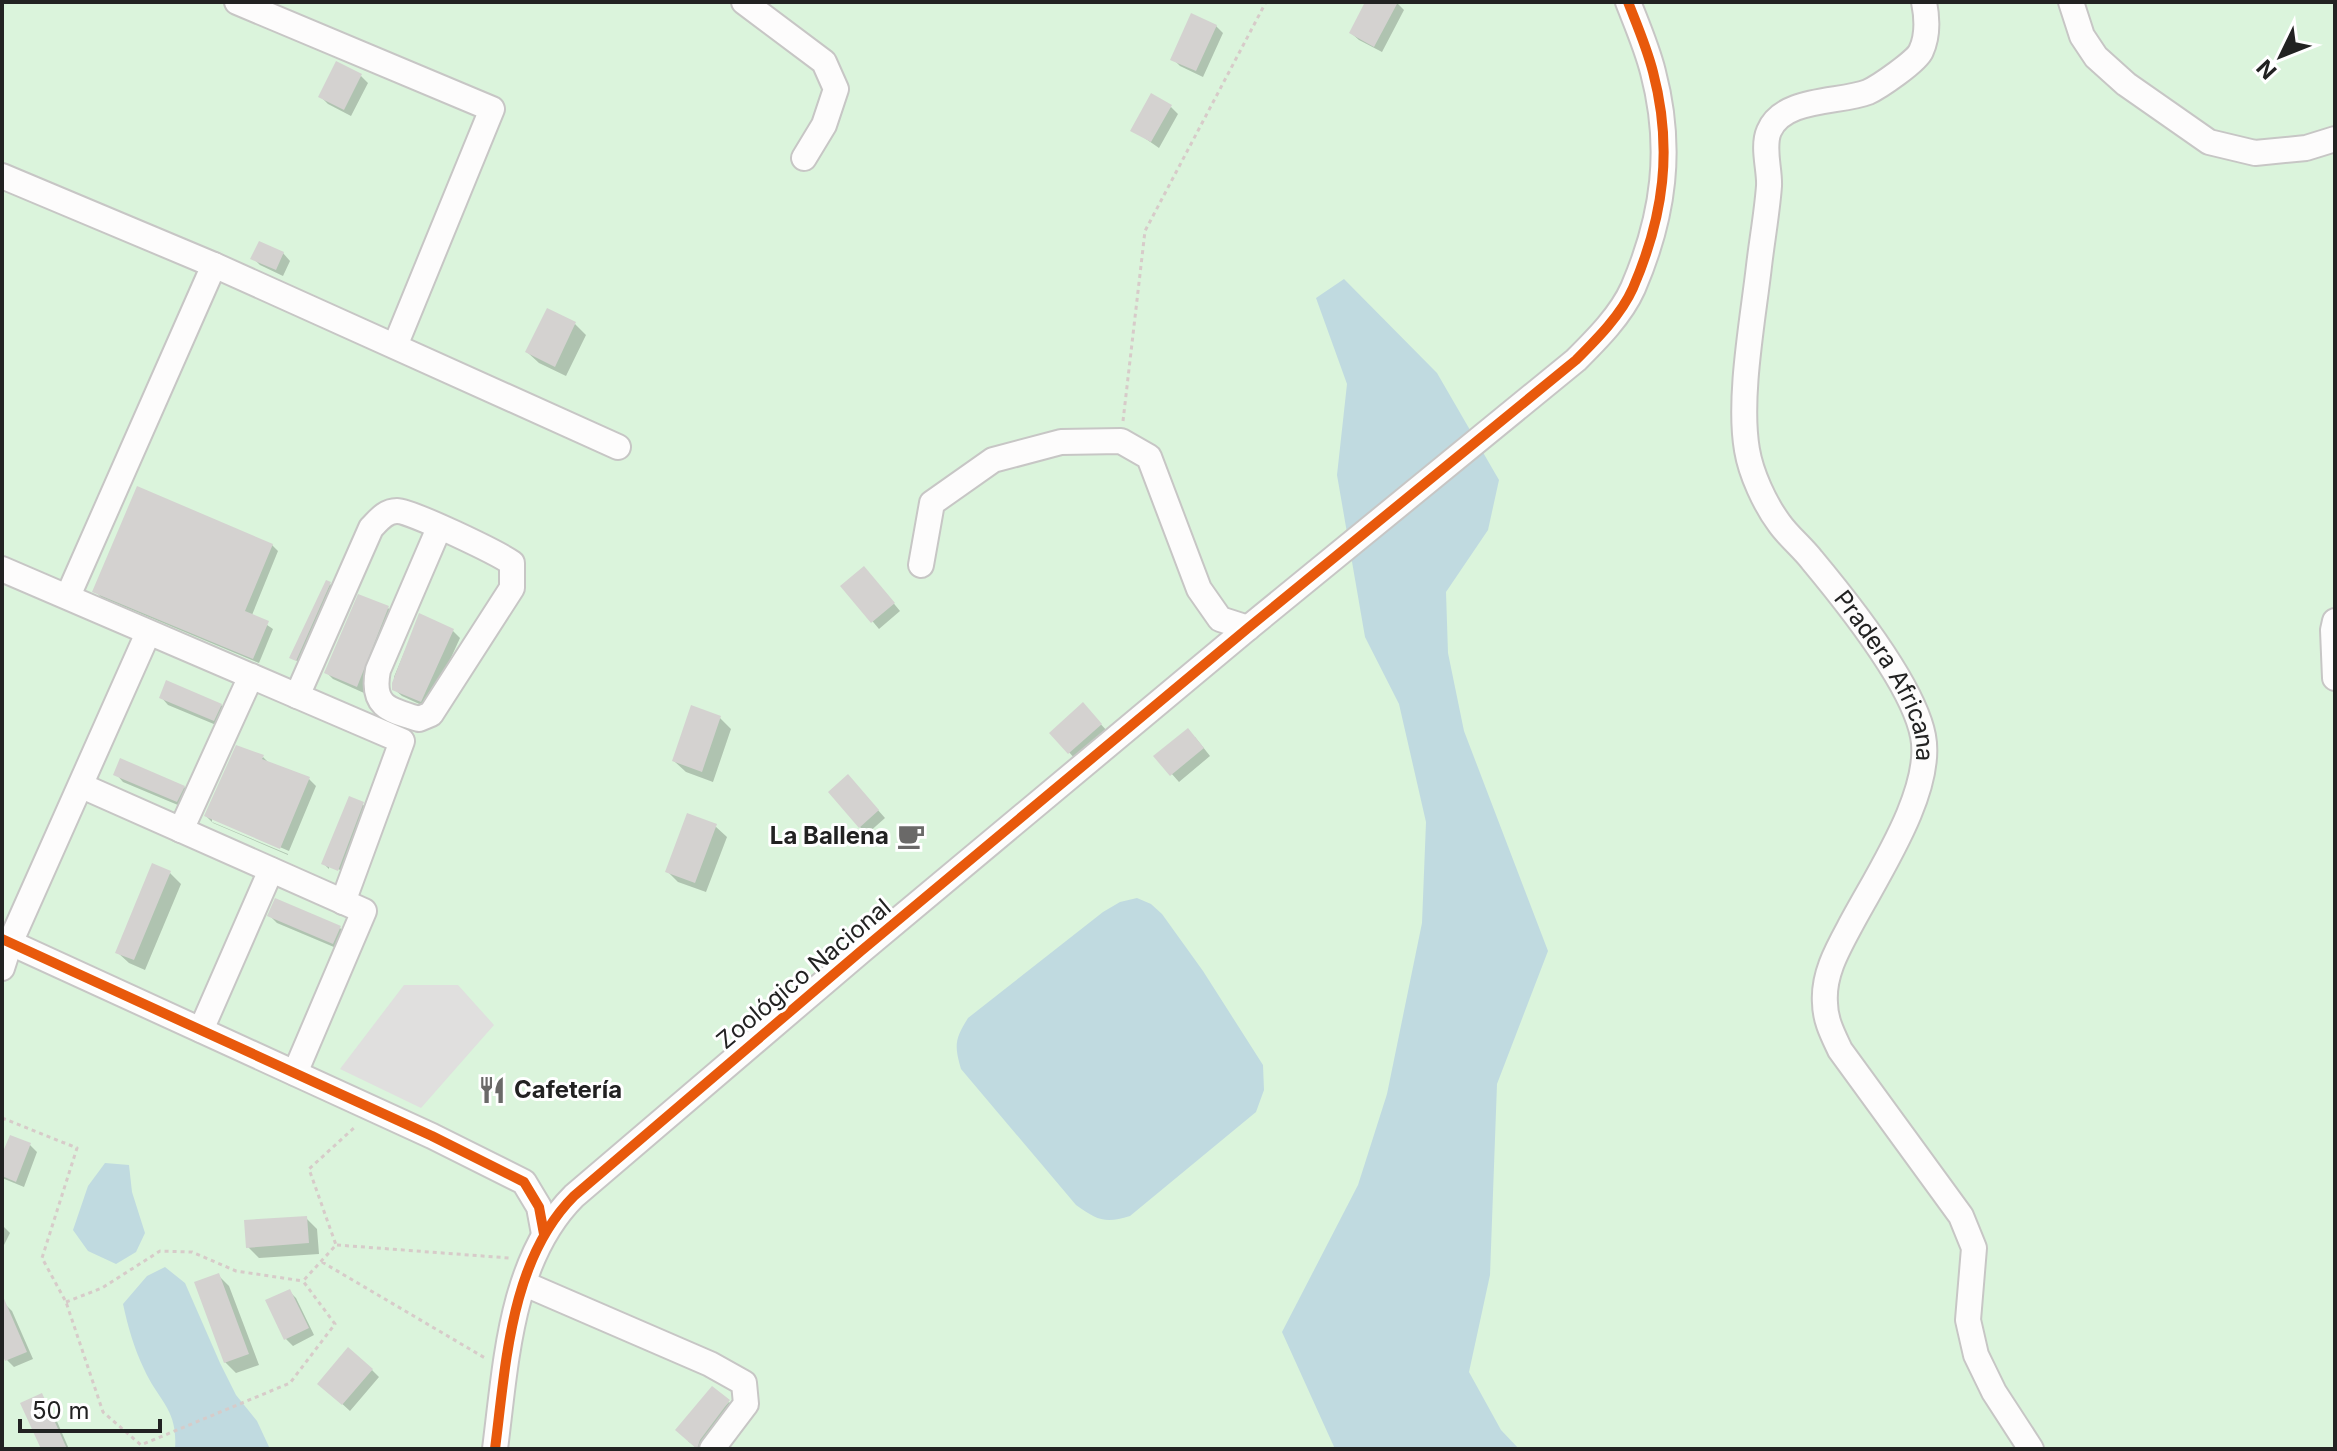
<svg xmlns="http://www.w3.org/2000/svg" width="2337" height="1451" font-family="Inter,sans-serif">
<style>
.park{fill:#dbf4dc}
.parking{fill:#e0dfde}
.water{fill:#c0dae0}
.shadow{fill:#0003}
.building{fill:#d4d2d0}
.lines{fill:none;stroke-linecap:round;stroke-linejoin:round}
.minor-casing{stroke:#c7c6c5;stroke-width:28}
.path{stroke:#d7cbc9;stroke-width:3;stroke-dasharray:4 4;stroke-linecap:butt}
.minor{stroke:#fdfcfc;stroke-width:24}
.cycleway-casing{stroke:#fff;stroke-width:15}
.cycleway{stroke:#e8590c;stroke-width:10}
.labels{text-anchor:middle;stroke-width:6;stroke-linejoin:round;paint-order:stroke}
.street-label{font-size:24px;fill:#222;stroke:#fff}
.poi-label{font-size:24px;font-weight:bold;fill:#222;stroke:#fff;text-anchor:end}
</style>
<rect width="100%" height="100%" fill="#f0eeeb"/>
<path class="park" d="M2 2H2335V1449H2Z"/>
<path class="parking" d="M404 985H458L494 1025 421 1108 340 1069Z"/>
<path class="water" d="M1344 279 1437 373 1499 480 1488 530 1446 592 1448 653 1464 731 1548 951 1497 1084 1490 1275 1469 1372 1501 1430 1519 1449H1335L1282 1332 1358 1185 1387 1094 1422 923 1426 822 1399 704 1365 637 1337 475 1347 384 1316 298Z
M1137 898 1151 904 1162 914 1203 971 1263 1065 1264 1090 1256 1112 1130 1216C1105 1224 1097 1220 1076 1205L961 1069C954 1045 955 1039 968 1018L1103 912 1120 902Z
M105 1163 129 1165 132 1192 145 1233 136 1252 116 1264 88 1251 73 1230 88 1186Z
M165 1267 185 1283 220 1363 236 1395 257 1421 270 1449H175C178 1409 159 1402 144 1369 134 1348 128 1327 123 1304L147 1276Z"/>
<path class="shadow" d="M1368 2H1396L1404 10 1382 52 1359 40 1351 33Z
M1216 26 1223 33 1203 77 1180 66 1173 59Z
M361 76 368 83 351 116 328 104 321 97Z
M1171 107 1178 114 1159 148 1133 130Z
M283 253 290 261 283 276 260 265 253 258Z
M575 324 586 335 566 376 539 363 527 352Z
M272 545 278 551 252 615 273 629 259 663 101 597 95 591Z
M871 576 900 611 879 629 843 586Z
M330 584 335 589 302 665 292 657Z
M388 608 395 615 364 693 333 679 326 672Z
M420 615 452 630 460 638 428 708 402 696 394 689V677Z
M161 697 221 705 228 712 221 727 168 705Z
M1083 705 1108 732 1076 760 1052 733Z
M720 718 731 729 713 782 686 772 674 761Z
M1195 737 1210 756 1179 782 1156 756Z
M263 757 270 764 309 779 316 786 289 851 212 818V822L206 816Z
M116 774 184 787 191 794 185 808 123 782Z
M855 784 885 818 867 834 860 827Z
M362 804 370 811 347 873 329 865V869L323 863Z
M212 822 288 854V855L213 823Z
M715 826 727 837 706 892 678 882 667 871Z
M170 873 181 884 145 970 129 963 117 952Z
M270 916 340 928 347 935 341 950 277 923Z
M11 1137 30 1145 37 1152 24 1187 2 1178V1159Z
M306 1218 317 1229 319 1254 259 1258 248 1247Z
M2 1225 10 1233 2 1249Z
M218 1275 229 1286 259 1365 236 1373 225 1362Z
M289 1291 296 1298 314 1335 293 1346 286 1339Z
M5 1304 12 1311 33 1359 14 1367 7 1360 2 1348V1305Z
M372 1370 379 1377 350 1411 327 1390Z
M42 1396 49 1403 69 1449H43Z
M729 1402 740 1413 712 1449H698L688 1441Z"/>
<path class="building" d="M1365 2H1398L1374 47 1349 33Z
M1191 13 1217 25 1196 71 1170 60Z
M336 61 362 74 344 110 318 97Z
M1151 93 1172 105 1151 142 1130 131Z
M259 241 284 252 276 270 250 259Z
M547 308 576 322 555 367 525 352Z
M137 486 273 544 245 611 269 621 253 659 92 592Z
M864 566 895 603 871 623 840 586Z
M326 580 331 582 296 661 289 658Z
M358 594 389 606 357 687 324 673Z
M419 613 454 629 421 702 392 690V683Z
M166 680 222 704 214 721 159 698Z
M1083 702 1102 724 1068 754 1049 733Z
M691 705 721 716 702 772 672 761Z
M1188 728 1204 748 1170 776 1153 756Z
M236 745 264 755 262 759 310 777 280 849 204 816Z
M120 758 185 786 177 802 113 775Z
M848 774 879 810 859 828 828 792Z
M349 796 364 802 338 871 321 864Z
M687 813 717 824 695 883 665 872Z
M152 863 171 871 134 960 115 953Z
M275 898 341 926 333 944 267 916Z
M10 1135 31 1143 16 1182 2 1176V1154Z
M307 1216 309 1243 246 1248 244 1220Z
M219 1273 249 1354 224 1363 194 1282Z
M290 1289 309 1328 284 1340 265 1300Z
M2 1294 27 1352 5 1361 2 1353Z
M348 1347 373 1369 342 1405 317 1384Z
M712 1386 730 1400 700 1440 697 1449 675 1430Z
M42 1393 67 1449H41L20 1403Z"/>
<g class="lines">
<g class="minor-casing">
<g id="minor">
<path d="M237 2 492 109 395 346"/>
<path d="M744 2 824 62 836 89 824 125 804 158"/>
<path id="s1" d="M1924 2C1927 17 1928 36 1921 51 1917 61 1879 87 1868 92 1840 103 1783 97 1769 131 1762 147 1770 170 1769 186 1767 213 1762 240 1759 266 1753 319 1738 398 1747 450 1751 474 1765 504 1779 523 1788 536 1802 547 1812 560 1847 602 1913 684 1923 736 1934 792 1875 878 1849 928 1836 952 1823 976 1825 1003 1825 1020 1833 1035 1840 1050L1961 1216 1974 1248 1968 1320 1976 1355 1994 1392 2031 1449"/>
<path d="M2071 2 2082 36 2096 57 2126 84 2209 142 2255 153 2306 148 2335 139"/>
<path d="M2 176 214 265 618 447"/>
<path d="M921 565 932 503 993 460 1061 442 1121 441 1149 457 1199 589 1220 619 1248 628"/>
<path d="M2 569 402 741 343 902"/>
<path d="M68 596 214 265"/>
<path d="M2335 621 2333 630 2335 678"/>
<path d="M297 696 371 528C378 521 385 511 397 511 411 511 498 553 512 563V588L431 714 419 719C388 710 371 706 378 670L439 528"/>
<path d="M82 786 364 911 295 1073"/>
<path d="M181 830 251 676"/>
<path d="M2 939 432 1136 524 1182 539 1207 544 1234"/>
<path d="M2 968 10 943 148 633"/>
<path d="M201 1030 271 870"/>
<path d="M525 1284 710 1364 744 1383 746 1404 712 1449"/>
<path d="M495 1449C506 1364 510 1260 574 1196L861 951 1248 628 1576 360C1597 339 1621 315 1633 288 1664 216 1673 148 1653 72 1647 48 1637 25 1628 2"/>
</g>
</g>
<path class="path" d="M1123 421 1145 231 1266 2
M2 1118 77 1148 42 1258 66 1302 103 1412 141 1445 290 1383 335 1324 303 1281 336 1245 309 1169 356 1126
M337 1245 509 1258
M322 1262 485 1358
M66 1302 102 1288 160 1251 192 1252 236 1271 303 1281"/>
<use href="#minor" class="minor"/>
<g class="cycleway-casing">
<path id="cycleway" d="M2 939 432 1136 524 1182 539 1207 544 1234
M495 1449C506 1364 510 1260 574 1196L861 951 1248 628 1576 360C1597 339 1621 315 1633 288 1664 216 1673 148 1653 72 1647 48 1637 25 1628 2"/>
</g>
<use href="#cycleway" class="cycleway"/>
</g>
<defs>
<g id="cafe-bare" transform="scale(2.16)"><path d="M-5.5-4.5H6V0H3Q3 3.5 0 3.5H-2.5Q-5.5 3.5-5.5 0ZM3-3.2v2h1.7v-2ZM-6 4.5H4V6H-6Z" fill="#6a6968" stroke="#fff" stroke-width="2.5" paint-order="stroke"/></g>
<g id="restaurant-bare" transform="scale(2.16)"><path d="M-5-6h1v4h1v-4h1v4h1v-4h1v5L-1.5 .5V6h-2V.5L-5-1ZM5-6V6H3V1.5H1.5Q1.5-4 5-6Z" fill="#6a6968" stroke="#fff" stroke-width="2.5" paint-order="stroke"/></g>
</defs>
<g fill-rule="evenodd">
<use href="#cafe-bare" x="911" y="836"/>
<use href="#restaurant-bare" x="492" y="1090"/>
</g>
<g class="labels">
<g class="street-label">
<text dy="8" stroke="none"><textPath href="#s1" startOffset="818">Pradera Africana</textPath></text>
<text transform="translate(804 974) rotate(-40)" y="8">Zoológico Nacional</text>
</g>
<g class="poi-label">
<text x="889" y="844">La Ballena</text>
<text x="514" y="1098" text-anchor="start">Cafetería</text>
</g>
</g>
<rect width="2337" height="1451" fill="none" stroke="#222222" stroke-width="8"/>
<g transform="translate(2281 56) rotate(227)" stroke="#ffffff" stroke-width="6" paint-order="stroke">
<path d="M0-6L14 30L0 20L-14 30Z" fill="#222222"/>
<text y="-12" font-size="22" font-weight="bold" text-anchor="middle" fill="#222222">N</text>
</g>
<path d="M20 1419v12h140v-12" fill="none" stroke="#222222" stroke-width="4"/>
<text x="32" y="1419" font-size="24" fill="#222222" stroke="#ffffff" stroke-width="6" paint-order="stroke">50 m</text>
</svg>
